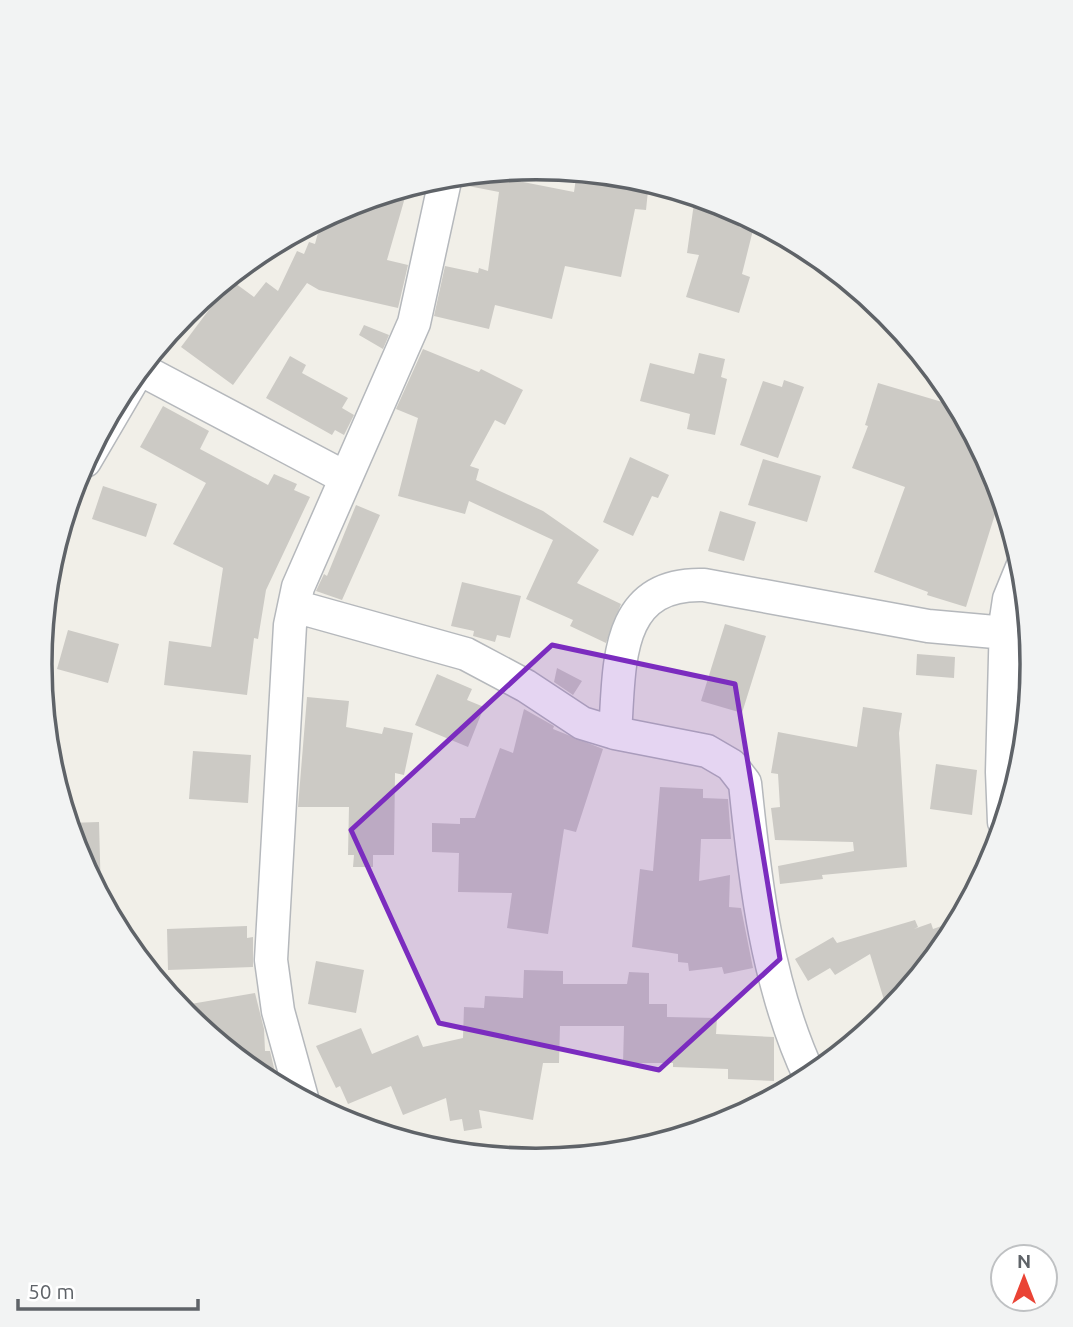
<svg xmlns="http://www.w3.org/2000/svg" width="1073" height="1327" font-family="Ubuntu,sans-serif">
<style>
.building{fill:#cccac5}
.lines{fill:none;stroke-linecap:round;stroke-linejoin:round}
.minor-casing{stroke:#b5b8bc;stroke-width:35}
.minor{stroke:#fff;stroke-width:32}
.marked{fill:#7b2cbf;fill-opacity:0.2;stroke:#7b2cbf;stroke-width:5;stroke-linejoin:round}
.rim{fill:none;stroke:#5f6368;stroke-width:3.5}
</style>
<rect width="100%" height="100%" fill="#f1efe8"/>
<path class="building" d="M521 169 518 181 574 192 577 171 649 181 646 210 635 209 621 277 565 266 552 319 495 305 489 329 434 316 445 266 478 273 479 268 488 271 499 192 463 185 464 174Z
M408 187 387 260 408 265 398 308 319 290 307 283 233 385 181 347 211 307 201 300 228 278 254 297 266 282 278 291 297 251 304 254 309 242 315 244 322 218 347 205Z
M695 196 741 213 739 227 753 230 742 274 750 277 739 313 686 297 699 255 687 253Z
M364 325 389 335 383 349 359 335Z
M423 349 479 372 481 369 523 390 505 425 495 420 470 466 479 469 476 480 543 511 599 550 577 583 621 604 606 643 570 626 573 620 526 599 553 540 469 501 465 514 398 496 418 418 396 409Z
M699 353 725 359 721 377 727 379 715 435 687 429 690 414 640 401 650 363 694 374Z
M290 356 306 365 302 373 348 398 342 408 354 415 344 435 335 430 332 435 266 398Z
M784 380 804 387 778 458 740 445 763 381 782 387Z
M878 383 959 407 976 439 971 449 986 457 995 474 1008 517 996 511 966 607 927 595 928 592 874 572 905 487 852 468 868 426 865 425Z
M163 406 209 431 200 449 268 485 274 474 297 484 294 490 310 497 266 590 258 639 254 638 247 695 164 685 169 641 211 647 223 568 173 544 206 483 140 447Z
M630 457 669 475 658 498 652 496 633 536 603 522Z
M763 459 821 476 807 522 748 505Z
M103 486 157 504 146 537 92 519Z
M356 505 380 515 342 600 316 591 324 574 327 576Z
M720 511 756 522 744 561 708 551Z
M462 582 521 596 510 638 497 635 495 642 473 636 474 631 451 626Z
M725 624 766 636 742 713 701 701Z
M68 630 119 644 108 683 57 669Z
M917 654 955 657 954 678 916 675Z
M557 668 582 681 573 695 554 682Z
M437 674 472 689 467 700 484 707 468 747 415 725Z
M307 697 349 701 346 727 382 734 384 727 413 733 404 775 395 773 394 855H373V867H353L354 855H348L349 807H298Z
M863 707 902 713 899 733 907 867 822 875 823 879 780 884 778 866 854 851 853 842 775 840 771 808 780 807 778 774 771 773 778 732 857 747Z
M524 709 554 726 553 729 603 749 576 832 564 829 548 934 507 928 512 893 458 892 459 853 432 852V823L460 824V818H475L500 748 513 753Z
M193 751 251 755 248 803 189 799Z
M936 764 977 770 972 815 930 809Z
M660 787 703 789V798L728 799 731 839H701L699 881 730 875 729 907 741 908 753 968 724 974 722 967 689 971 688 963 678 962V954L632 947 640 869 653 871Z
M99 822 101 896 78 853 69 823Z
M915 920 918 927 914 929 931 923 933 929 959 920 949 940 888 1013 870 954 835 975 830 968 808 981 795 959 833 937 837 943Z
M247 926V938L253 937V967L168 970 167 929Z
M316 961 364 970 356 1013 308 1004Z
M524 970 563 971V984H627L629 972 649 973V1004H667V1017L717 1018 716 1034 774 1037V1081L728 1079V1069L673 1067V1063H623L624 1026H560L559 1063H543L533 1120 479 1110 482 1128 464 1131 462 1119 450 1121 446 1098 403 1115 391 1086 348 1104 340 1086 336 1088 316 1046 361 1028 372 1054 418 1035 423 1047 463 1038 464 1007 484 1008 485 996 523 998Z
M255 993 264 1029 265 1051H270L278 1085 260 1076 179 1006Z"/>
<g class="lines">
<g class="minor-casing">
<path id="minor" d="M140 369 346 478
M85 461 136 374
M294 606 466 654 526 686 582 723 615 733 707 751 731 765 745 783C755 882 767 986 810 1077
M615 733C620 667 613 582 704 585L928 626 1006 633
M1004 822 1002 772 1006 619 1009 599 1023 565
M302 1098 278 1011 271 960 290 625 298 587 414 323 446 176"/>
</g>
<use href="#minor" class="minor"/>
</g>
<path class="marked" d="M552 645 735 684 780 959 659 1070 439 1023 351 830Z"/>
<path d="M0 0H1073V1327H0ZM52 664a484 484 0 1 1 968 0a484 484 0 1 1-968 0Z" fill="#f2f3f3" fill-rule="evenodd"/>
<path class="rim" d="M52 664a484 484 0 1 1 968 0a484 484 0 1 1-968 0Z"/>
<g transform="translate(1024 1278)"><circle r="33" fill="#ffffff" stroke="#bfc1c3" stroke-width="2"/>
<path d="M0-5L12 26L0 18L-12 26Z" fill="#ea4335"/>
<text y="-10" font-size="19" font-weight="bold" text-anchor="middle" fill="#5f6368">N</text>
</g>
<path d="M18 1299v10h180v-10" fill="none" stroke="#5f6368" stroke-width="3.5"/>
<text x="28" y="1299" font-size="21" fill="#5f6368" stroke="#ffffff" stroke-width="5" paint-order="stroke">50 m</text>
</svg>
